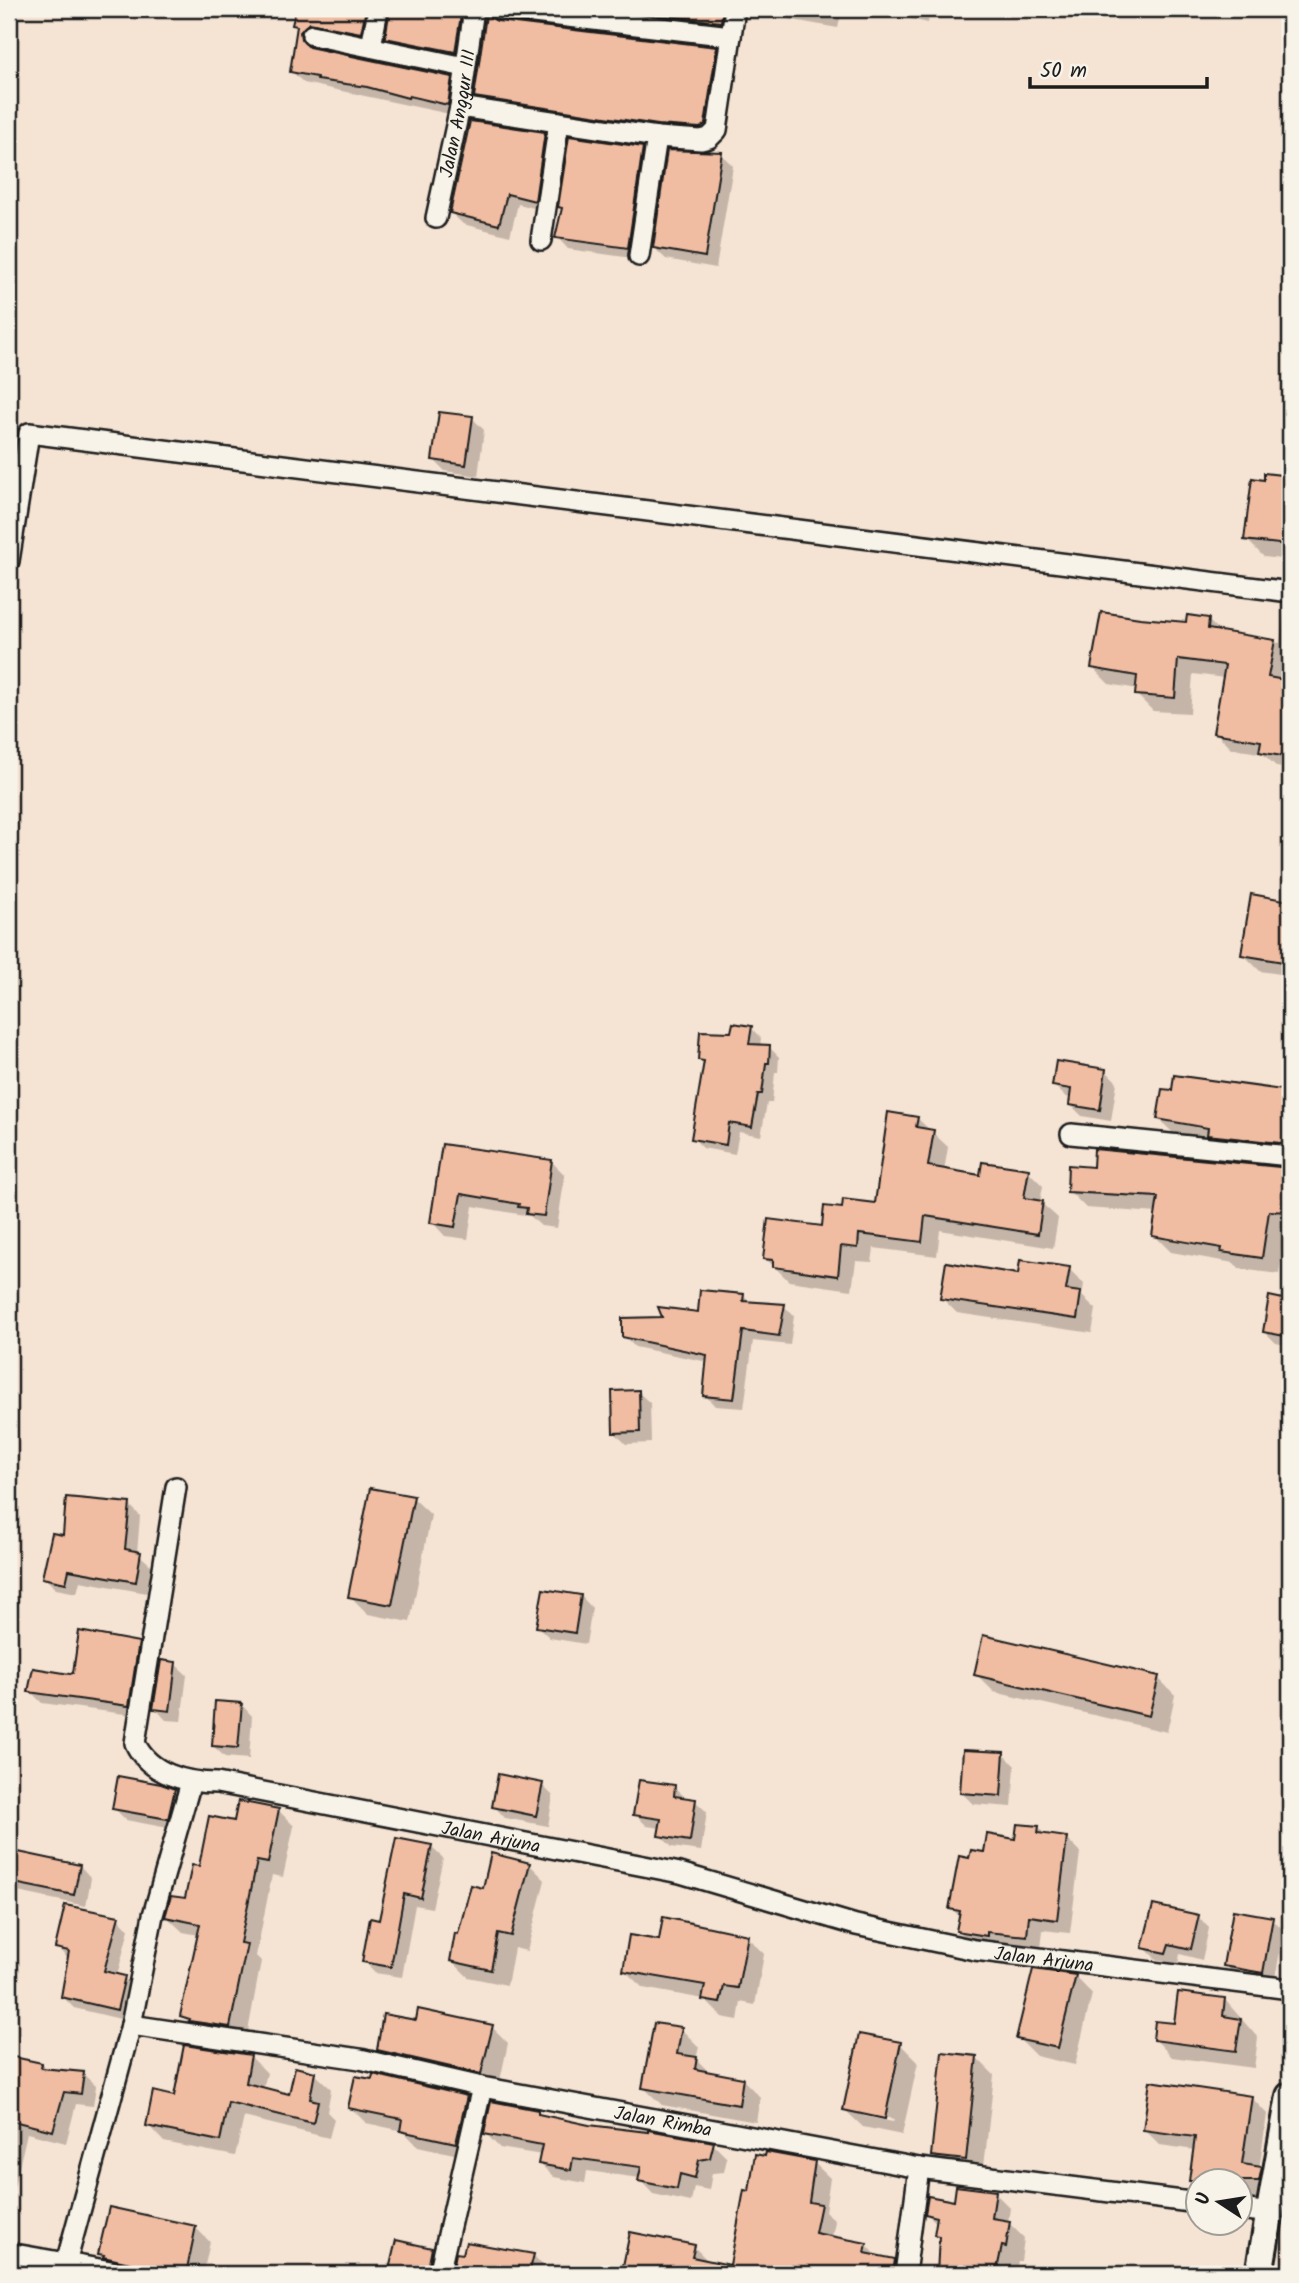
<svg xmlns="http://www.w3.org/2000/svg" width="1299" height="2283" font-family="Kalam,sans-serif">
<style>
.shadow{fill:#0003;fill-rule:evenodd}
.building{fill:#f1bda2;stroke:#1c1c1c;stroke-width:2}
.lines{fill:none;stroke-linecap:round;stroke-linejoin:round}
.street-casing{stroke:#1c1c1c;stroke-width:24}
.secondary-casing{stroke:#1c1c1c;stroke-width:32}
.street{stroke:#f7f3e8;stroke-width:19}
.secondary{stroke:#f7f3e8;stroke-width:26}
.labels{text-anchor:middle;stroke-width:5;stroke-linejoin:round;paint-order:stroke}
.street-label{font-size:19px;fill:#1c1c1c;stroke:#f7f3e8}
</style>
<rect width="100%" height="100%" fill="#f5e3d3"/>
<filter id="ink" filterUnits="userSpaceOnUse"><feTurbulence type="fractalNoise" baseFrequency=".0143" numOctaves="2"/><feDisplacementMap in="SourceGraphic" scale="14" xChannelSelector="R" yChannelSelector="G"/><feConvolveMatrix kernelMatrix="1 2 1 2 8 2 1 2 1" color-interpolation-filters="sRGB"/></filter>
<g filter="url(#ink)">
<path class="shadow" d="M298 9H386L373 43 311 44 312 49 451 78 463 90 459 116 304 83 292 72 298 28 294 24Z
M390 9H483L467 63 399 49 387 37Z
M520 9H747L736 13 732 33Z
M751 9H842L838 28 759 14Z
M894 9H930L928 23 902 17Z
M1025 9H1090L1087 21Z
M487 14 496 23 716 48 728 60 716 136 487 108 476 96Z
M544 134 556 146 546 211 518 204 510 236 463 224 451 213Z
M642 149 654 160 639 259 568 249 557 237 563 209 560 206Z
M721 154 733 166 716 268 666 259 654 248Z
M472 418 484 430 478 476 445 471 434 460Z
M1266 475 1290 478V560L1264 557 1246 539Z
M1285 605H1290V769L1277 767 1263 754 1231 748 1215 732 1225 678 1193 674 1190 713 1153 711 1137 695 1138 689 1109 684 1093 668 1187 624 1208 620 1221 633 1280 643Z
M1253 897 1290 903V1033L1283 1026 1287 975 1260 971 1243 954Z
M751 1028 761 1038 760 1046 769 1047 779 1057 778 1072H775L772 1103H767L761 1136 739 1132 735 1154 703 1148 693 1138 705 1065 700 1060 733 1034Z
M1106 1071 1117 1082 1111 1121 1082 1116 1071 1105 1072 1098 1066 1097 1054 1086Z
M1176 1077 1290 1093V1158L1176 1136 1159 1119 1173 1092Z
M917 1118 948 1147 944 1171 982 1177 1028 1171 1043 1186 1040 1202 1058 1218 1053 1248 940 1230 937 1256 874 1248 872 1262 856 1261 852 1290 789 1281 765 1258 824 1228 844 1210 877 1205Z
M443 1146 552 1162 565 1175 557 1228 541 1226 530 1216 473 1206 468 1239 445 1236 432 1222Z
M1095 1150 1290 1169V1226L1285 1225 1279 1274 1240 1269 1234 1263 1171 1252 1154 1235 1158 1213 1086 1208 1069 1191 1094 1168Z
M1069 1269 1084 1284 1082 1296 1096 1309 1092 1333 957 1313 942 1298 1019 1276Z
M743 1295 751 1304 784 1306 794 1316 790 1345 753 1341 744 1408 715 1406 705 1395 708 1362 635 1347 624 1336 665 1319 700 1314Z
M1287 1302 1290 1304V1346L1276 1343 1265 1332Z
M638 1392 650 1403 651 1443 626 1444 614 1432Z
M413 1498 431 1515 410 1622 368 1614 350 1596Z
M129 1504 140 1516 137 1553 152 1566 147 1593 80 1581 77 1593 56 1589 44 1577 64 1537Z
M9 1505 13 1510 9 1530Z
M581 1596 592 1608 586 1644 550 1638 538 1627Z
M138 1644 150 1655 140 1716 42 1703 30 1691 70 1676Z
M175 1664 187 1675 181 1721 166 1720 155 1708Z
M976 1674 1158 1678 1175 1695 1167 1732 994 1692Z
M241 1704 252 1716 249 1759 225 1757 213 1746Z
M1003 1754 1015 1766 1012 1807 973 1804 962 1793Z
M542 1785 553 1796 548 1826 505 1818 494 1806Z
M674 1787 686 1798 695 1801 707 1812 701 1851 672 1847 660 1835 661 1828 647 1826 635 1814Z
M174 1791 185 1802 179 1830 126 1820 114 1808Z
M278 1810 294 1826 283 1877 272 1875 256 1956 261 1961 246 2042 197 2031 182 2016 199 1935 183 1932 167 1917 187 1900 201 1869 236 1823Z
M1038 1827 1046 1836 1066 1838 1080 1852 1070 1933 1043 1930 1041 1949 972 1945 958 1931 960 1917 951 1908 971 1860 1017 1841Z
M431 1847 443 1858 432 1908 415 1905 402 1977 375 1973 364 1961 380 1922Z
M12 1852 80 1866 91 1878 86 1906 18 1892 9 1883Z
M529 1864 545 1880 527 1951 514 1948 507 1985 468 1977 452 1961 459 1936 484 1891Z
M1198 1917 1209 1928 1202 1960 1180 1954 1178 1964 1156 1959 1144 1947Z
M118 1918 129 1929 117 1976 124 1978 136 1989 129 2021 74 2008 63 1997 68 1959 57 1947Z
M1272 1919 1284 1930 1274 1984 1236 1977 1225 1965Z
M747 1937 764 1954 755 2005 741 2002 738 2020 722 2017 704 1999 643 1988 625 1971 660 1942Z
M1075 1976 1092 1994 1075 2065 1036 2056 1018 2038Z
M1225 2000 1258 2038 1254 2068 1172 2057 1155 2039 1175 2025Z
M417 2022 492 2027 508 2043 498 2090 395 2066 379 2050Z
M681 2029 699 2047 696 2059 711 2074 743 2080 760 2097 756 2122 662 2105 644 2088Z
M900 2044 918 2062 902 2135 863 2127 845 2110ZM863 2113 894 2119 893 2122 863 2116Z
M251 2057 267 2073 263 2089 290 2096 314 2073 331 2089 327 2112 334 2119 329 2138 244 2117 235 2156 164 2142 148 2125 175 2098Z
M976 2057 994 2075 983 2176 950 2173 933 2155Z
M9 2058 41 2064 47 2070 83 2074 96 2086 93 2106 76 2104 66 2143 27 2133 13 2192 9 2190Z
M466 2098 483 2114 472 2158 418 2146 403 2131 366 2123 350 2107Z
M1252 2098 1267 2114 1258 2177 1263 2183 1259 2212 1240 2209V2182H1198V2197L1189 2189 1195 2150 1160 2145 1144 2129Z
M538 2112 543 2117 589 2126 713 2144 727 2158 724 2172 712 2173 709 2190 694 2187 691 2202 653 2194 640 2180V2178L587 2171 585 2183 554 2177 540 2164 542 2155 500 2148 486 2134Z
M814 2163 830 2178 825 2211 835 2221 832 2238 866 2244 879 2258 894 2260 908 2274H629L630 2270 625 2265 694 2247 710 2263 731 2267 751 2193Z
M995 2193 1010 2208 1008 2222 1024 2238 1021 2261H1018L1015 2274H939L941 2240 936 2235 938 2224 927 2214 955 2202Z
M196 2228 210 2242 203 2274H133L115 2268 100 2253Z
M397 2242 432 2249 448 2266 446 2274H390Z
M458 2255H533L549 2272V2274H452Z"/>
<path class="building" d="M296 9H366L361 33 309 23 300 32 301 39 309 47 452 77 448 105 409 96 408 98 367 87 317 80V77L290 72 297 26 292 25Z
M390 9H462L455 52 385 38Z
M602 9H723L721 22Z
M486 15 497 21 717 47 705 124 700 128 658 125 474 97Z
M470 121 545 132 535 201 507 194 499 225 450 213Z
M569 136 643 147 628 248 555 238 562 208 558 207Z
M667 150 722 152 705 257 653 248Z
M439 412 473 416 466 465 432 460Z
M1264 473 1290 476V515L1287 545 1244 540 1252 478 1264 480Z
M1101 612 1140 618 1186 622 1187 615 1209 618 1208 629 1275 640 1268 677 1290 681V704L1282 756 1259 752 1261 741 1213 733 1225 665 1178 659 1175 698 1135 695 1137 676 1091 668Z
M1251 894 1290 901V963L1241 955Z
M733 1023 752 1026 749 1044 770 1045 769 1063H766L762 1094H758L752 1127 729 1123 726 1145 691 1139 704 1061 698 1060 700 1031 731 1032Z
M1056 1061 1106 1069 1100 1110 1069 1105 1071 1089 1052 1086Z
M1174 1075 1290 1091V1144L1207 1135 1208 1128 1157 1119 1162 1089 1172 1090Z
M888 1112 918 1117 916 1127 934 1130 928 1166 980 1175 982 1162 1029 1169 1024 1198 1043 1201 1038 1234 925 1216 922 1242 859 1234 858 1248 841 1246 838 1276 773 1267V1260L763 1259 768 1219 822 1226 824 1206 842 1208 843 1199 875 1203Z
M442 1144 552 1160 544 1216 526 1214 527 1208 518 1207 519 1204 461 1194 455 1227 430 1223Z
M1094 1149 1290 1168V1212L1269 1211 1262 1258 1221 1252 1222 1248 1152 1236 1158 1197 1067 1192 1068 1165 1093 1167Z
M1020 1260 1070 1267 1066 1290 1081 1292 1077 1319 940 1299 946 1262 1018 1274Z
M700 1290 744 1294 743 1301 785 1304 779 1336 743 1331 734 1399 703 1396 707 1355 622 1337V1318L662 1317 658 1307 698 1312Z
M1269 1296 1288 1300 1286 1313 1290 1314V1337L1263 1332Z
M639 1390 640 1432 613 1433 612 1391Z
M370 1488 414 1496 392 1605 348 1597Z
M66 1497 130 1503 125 1549 141 1552 136 1582 69 1570 66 1583 42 1578 52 1533 63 1535Z
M543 1589 581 1595 575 1633 536 1627Z
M79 1631 139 1642 129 1706 28 1692 33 1668 70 1674 73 1673Z
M983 1635 1159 1676 1149 1716 974 1675Z
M161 1660 176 1662 170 1711 153 1709Z
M215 1701 242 1703 238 1748 212 1746Z
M963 1750 1004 1752 1001 1796 960 1793Z
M498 1774 543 1783 536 1816 492 1807Z
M118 1776 161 1784 175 1789 168 1819 112 1809Z
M639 1780 675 1785 674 1796 696 1799 690 1841 658 1836 661 1819 633 1815Z
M238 1801 279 1809 268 1863 257 1861 240 1943 247 1944 230 2027 189 2021 190 2019 180 2016 200 1924 165 1917 171 1896 185 1898 192 1865 199 1866 209 1816 234 1821Z
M1017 1824 1039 1826 1038 1833 1067 1837 1057 1920 1029 1916 1027 1936 987 1932V1936L956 1931 960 1911 949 1909 959 1856 969 1858 971 1850 984 1852 987 1834 1015 1839Z
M396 1838 432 1845 421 1898 404 1894 391 1967 362 1962 370 1918 379 1920Z
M9 1850 80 1865 74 1895 9 1882Z
M491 1853 530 1863 511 1936 498 1933 491 1970 450 1961 455 1933 458 1934 471 1885 483 1888Z
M65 1905 119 1916 104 1971 125 1976 117 2010 61 1997 69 1951 55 1948Z
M1153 1905 1199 1915 1191 1949 1169 1944 1166 1953 1142 1948Z
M1233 1910 1273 1917 1263 1973 1223 1966Z
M663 1917 748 1935 738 1988 724 1986 720 2003 702 2000 705 1985 623 1971 629 1935 659 1940Z
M1033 1969 1076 1975 1058 2048 1016 2039Z
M1178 1992 1225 1998 1223 2016 1241 2019 1236 2051 1153 2040 1155 2021 1174 2023Z
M418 2009 493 2025 481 2074 377 2050 383 2014 416 2020Z
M654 2023 682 2027 677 2054 697 2057 695 2069 743 2078 739 2105 642 2088Z
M859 2034 901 2042 885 2119 843 2110Z
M184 2045 251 2055 246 2083 289 2094 295 2067 315 2072 310 2099 318 2101 313 2123 228 2102 220 2141 146 2126 153 2091 174 2096Z
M942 2052 977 2056 966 2160 931 2156Z
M9 2056 42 2063 41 2068 84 2072 81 2094 64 2092 53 2131 9 2120Z
M373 2074 467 2096 456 2143 400 2131 402 2119 348 2108 355 2076 372 2079Z
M1150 2081 1252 2096 1242 2164 1262 2167 1259 2181H1189L1195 2137 1143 2130Z
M491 2101 538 2110V2114L589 2125 648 2132V2130L714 2142 710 2158 699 2160 695 2178 680 2174 677 2189 638 2181 641 2167 573 2158 571 2170 538 2164 542 2145 484 2134Z
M766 2152 815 2161 809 2202 821 2204 815 2233 867 2243 865 2253 895 2259 893 2274H666L623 2266 630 2232 695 2245 692 2257 730 2265 744 2190 749 2191 755 2154 765 2156Z
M956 2186 996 2191 992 2218 1010 2221 1006 2247 1002 2246 996 2274H937L939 2236 934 2235 937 2217 925 2214 928 2196 954 2201Z
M109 2207 196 2226 186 2274H140L135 2264 103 2257 104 2255 98 2254Z
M396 2240 432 2248 427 2274H388Z
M466 2242 534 2254 529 2274H452L456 2253 463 2254Z"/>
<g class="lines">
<g class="street-casing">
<g id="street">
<path d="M498 9 731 36"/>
<path d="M312 35 465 67"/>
<path d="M371 47 378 9"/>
<path d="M460 107 657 137 701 140 709 138 717 130 735 9"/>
<path id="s1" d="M436 218 460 107 474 9"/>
<path d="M541 240 559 122"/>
<path d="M639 256 657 137"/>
<path d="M9 561 29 433 1290 592"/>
<path d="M1071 1134 1290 1156"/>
<path id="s2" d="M176 1487 135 1743C149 1774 186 1783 217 1783L680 1873 856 1925 975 1950 1290 1989"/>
<path id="s3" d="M131 2025 360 2059 482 2087 919 2168 1198 2203"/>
<path d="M1240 2209 1270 2213"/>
<path d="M9 2253 128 2274"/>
<path d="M63 2274 131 2025 153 1915 191 1782"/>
<path d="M439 2274 482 2087"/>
<path d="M905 2274 919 2168"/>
</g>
</g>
<g class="secondary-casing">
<path id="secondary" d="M1259 2274 1290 2096"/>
</g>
<use href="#street" class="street"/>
<use href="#secondary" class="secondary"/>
</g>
</g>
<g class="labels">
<g class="street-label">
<text dy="7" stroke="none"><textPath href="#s1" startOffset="107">Jalan Anggur III</textPath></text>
<text dy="7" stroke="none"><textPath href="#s2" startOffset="635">Jalan Arjuna</textPath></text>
<text dy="7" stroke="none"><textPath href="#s2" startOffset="1202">Jalan Arjuna</textPath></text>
<text dy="7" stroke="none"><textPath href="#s3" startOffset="541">Jalan Rimba</textPath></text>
</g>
</g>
<rect width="1299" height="2283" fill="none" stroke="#f7f3e8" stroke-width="35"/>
<rect x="18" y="18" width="1264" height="2248" fill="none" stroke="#1c1c1c" stroke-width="2.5" filter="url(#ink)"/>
<g transform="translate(1219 2202) rotate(282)"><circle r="33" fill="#f7f3e8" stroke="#9f9d96" stroke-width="2"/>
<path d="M0-5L12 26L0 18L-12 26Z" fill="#1c1c1c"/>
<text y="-10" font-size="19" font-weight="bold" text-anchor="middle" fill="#1c1c1c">U</text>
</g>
<path d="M1030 77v10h177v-10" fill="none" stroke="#1c1c1c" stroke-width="3.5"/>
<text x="1040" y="77" font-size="21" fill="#1c1c1c" stroke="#f7f3e8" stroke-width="5" paint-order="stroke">50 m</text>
</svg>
